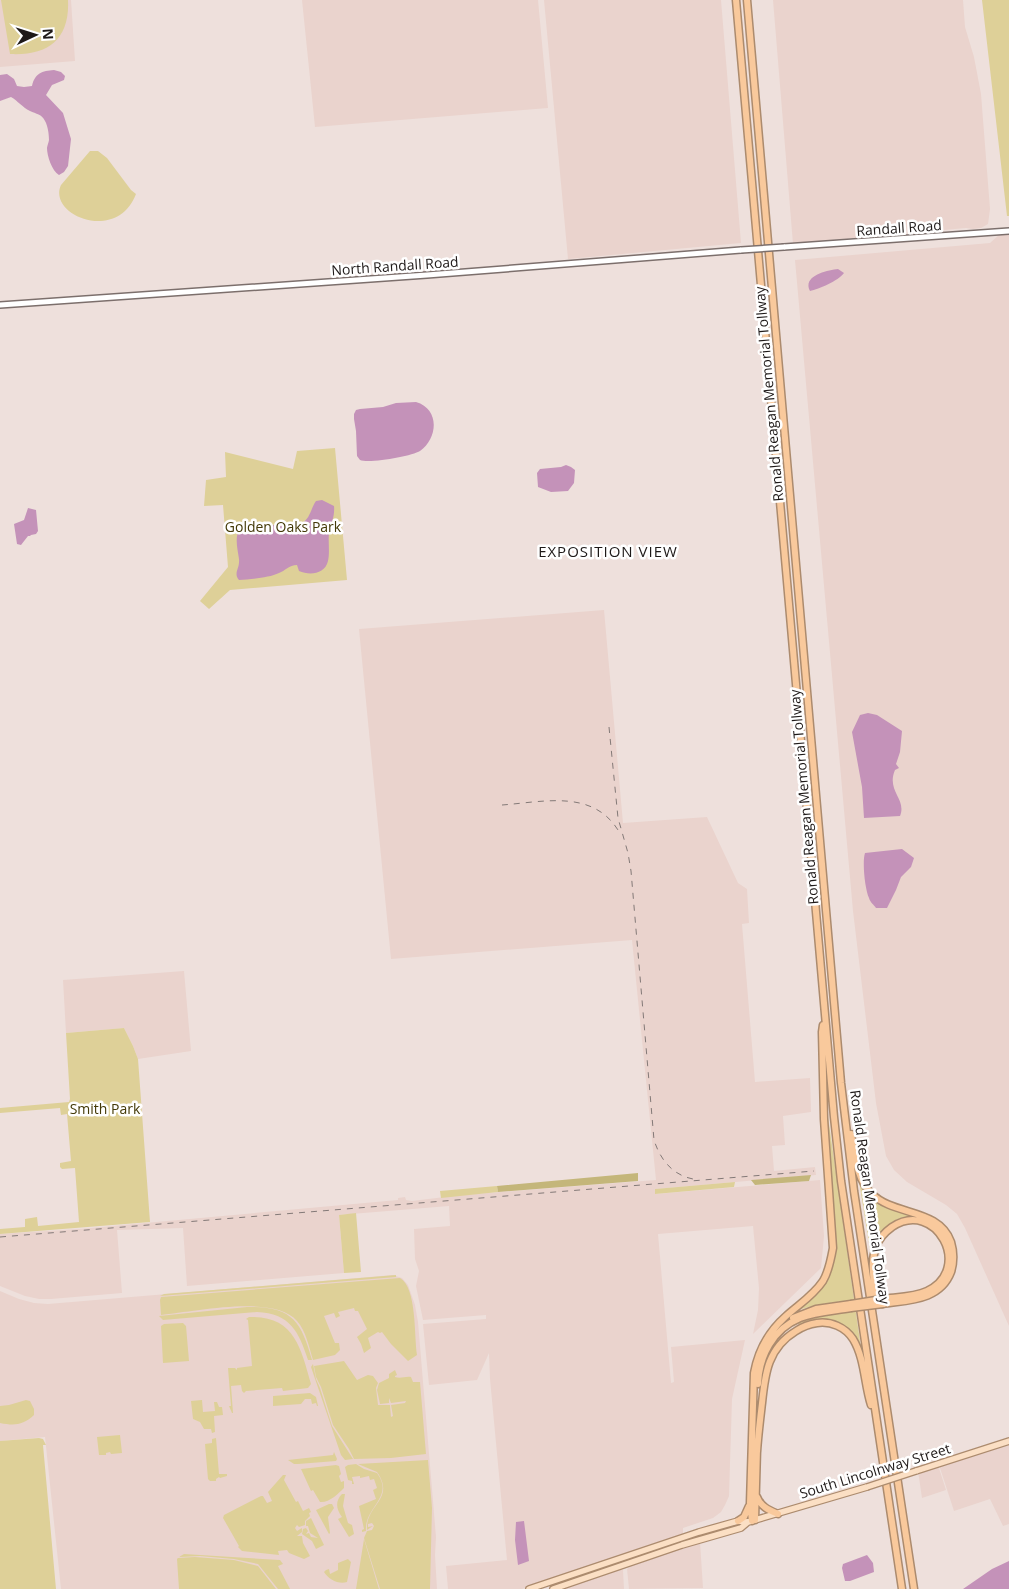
<svg xmlns="http://www.w3.org/2000/svg" width="1009" height="1589" font-family="'Open Sans',sans-serif">
<style>
.built{fill:#ead3cd}
.green{fill:#ded098}
.forest{fill:#c4b67a}
.water{fill:#c492b9}
.lines{fill:none;stroke-linecap:round;stroke-linejoin:round}
.secondary-casing{stroke:#7c6f6c;stroke-width:8}
.primary-casing{stroke:#ac8b6e;stroke-width:8}
.motorway-casing{stroke:#ac8b6e;stroke-width:9}
.secondary{stroke:#fff;stroke-width:5}
.primary{stroke:#fbdfc4;stroke-width:5.5}
.motorway{stroke:#f9c99c;stroke-width:6}
.rail{stroke:#837977;stroke-width:1;stroke-dasharray:6 6;stroke-linecap:butt}
.secondary-bridge-casing{stroke:#7c6f6c;stroke-width:8;stroke-linecap:butt}
.primary-bridge-casing{stroke:#ac8b6e;stroke-width:8;stroke-linecap:butt}
.motorway-bridge-casing{stroke:#ac8b6e;stroke-width:9;stroke-linecap:butt}
.secondary-bridge{stroke:#fff;stroke-width:5}
.primary-bridge{stroke:#fbdfc4;stroke-width:5.5}
.motorway-bridge{stroke:#f9c99c;stroke-width:6}
.labels{text-anchor:middle;stroke-width:5;stroke-linejoin:round;paint-order:stroke}
.street-label{font-size:14px;fill:#1e1918;stroke:#fff}
.park-label{font-size:14px;fill:#433907;stroke:#fff}
.neighbourhood-label{font-size:15px;letter-spacing:1px;fill:#1e1918;stroke:#fff}
</style>
<rect width="100%" height="100%" fill="#eee0dc"/>
<path class="built" d="M0 0H71L75 61 0 67Z
M302 0H538L548 108 315 127Z
M544 0H721L741 243 568 259Z
M773 0H963L965 27 974 57 981 94 990 209 988 224 981 228 973 229 966 228 793 244Z
M1009 233V1326L965 1228 957 1214 946 1205 907 1182 894 1170 886 1156 876 1103 853 911 795 260 990 243 1000 234Z
M604 610 623 823 707 817 738 883 747 889 749 923 742 924 755 1082 810 1078 811 1112 783 1116 785 1145 772 1146 774 1171 815 1167 816 1175 655 1189 656 1194 820 1180 824 1236 821 1268 753 1334 758 1310 759 1288 753 1226 658 1234 671 1383 674 1382 671 1347 745 1340 732 1399 729 1496 725 1505 721 1512 713 1518 683 1528V1534L522 1589H448L446 1566 507 1560 490 1379 489 1353 477 1380 429 1385 423 1324 486 1319V1315L423 1320 416 1286 419 1271 415 1259 414 1229 450 1226 449 1206 339 1215 344 1273 187 1286 183 1228 117 1230 122 1293 51 1299H39L25 1296 0 1286V1234L79 1229 398 1200V1198L405 1197 406 1200 412 1201 461 1195 656 1180 632 940 391 959 359 629Z
M184 971 191 1051 138 1059 133 1046 124 1028 66 1033 63 980Z
M393 1275 402 1278 408 1285 415 1305 418 1322 436 1537 435 1555 437 1589H61L45 1437 0 1441V1291L19 1299 34 1303 48 1304Z
M1009 1442V1524L1003 1526 990 1499 954 1511 939 1465Z
M938 1465 946 1490 922 1498 918 1471Z
M700 1542 703 1588 629 1589 627 1569 632 1565Z
M619 1569 623 1570 624 1589H560Z"/>
<path class="green" d="M1 0H68C70 40 47 56 10 54Z
M982 0H1009V216H1007Z
M90 151H98L107 158 131 190 136 194C117 244 47 215 61 185Z
M335 448 347 580 230 590 209 609 200 601 228 567 223 505 204 506 206 480 226 477 225 452 293 469 297 451Z
M124 1028 133 1046 138 1059 150 1222 0 1234V1229L25 1227V1219L37 1217 38 1226 79 1222 75 1168 62 1169 60 1167V1163L71 1161 67 1114 61 1115 60 1108 0 1113V1108L69 1102 70 1099 66 1033Z
M826 1110H827L861 1348C854 1342 849 1333 842 1326 831 1315 812 1320 800 1325L798 1323 812 1318 846 1312 844 1301 816 1305 798 1310C819 1291 832 1280 836 1249Z
M859 1181 863 1188 917 1217C890 1214 883 1231 870 1249Z
M735 1182 734 1187 655 1194V1189Z
M497 1186 498 1192 441 1198 440 1191Z
M356 1213 361 1272 344 1273 339 1215Z
M396 1275V1277L160 1296 164 1294Z
M400 1278C417 1288 414 1335 417 1355L408 1361 391 1344 382 1332 380 1333 378 1332 368 1338 371 1348 364 1353 361 1344 357 1337 367 1329 358 1311H355L354 1308 338 1312 340 1316 336 1318 334 1313 324 1316 335 1343H339L340 1350 335 1355 313 1360C309 1347 306 1331 297 1321 274 1294 194 1312 161 1315L160 1300 161 1297Z
M247 1307C291 1306 301 1320 312 1360H308C299 1332 290 1313 257 1312L163 1320 159 1316Z
M249 1317C294 1315 301 1348 311 1384L308 1388 283 1391 282 1388 246 1391 244 1393 242 1391 241 1385 231 1386 233 1413H232L229 1406H231L228 1368H235L237 1370V1368L252 1366 248 1320 246 1319Z
M183 1323 186 1326 189 1361 163 1363 161 1326 164 1324Z
M344 1361 357 1380 368 1375 373 1376 378 1383 376 1388 378 1405H390L391 1417 393 1416 391 1405 405 1403 406 1401 391 1403 389 1398V1403L380 1404 377 1390 379 1383 389 1378V1374L395 1370 397 1375 395 1376V1377C401 1379 405 1376 411 1377L413 1382H420L426 1454 391 1458 354 1459 349 1449 333 1425 321 1387 316 1377 314 1366Z
M313 1364 316 1379 320 1388 332 1426 353 1459 345 1460 341 1455 311 1367Z
M310 1393 316 1397 318 1406H317L316 1403 312 1404 311 1399H305L301 1404 273 1406V1396Z
M26 1400 30 1401 34 1409V1415C23 1425 15 1426 0 1423V1406L9 1405Z
M202 1400 203 1412 215 1411 214 1402H217L219 1407H222L223 1415 214 1416 215 1432 212 1433 211 1429H204L200 1422 193 1419 191 1401Z
M120 1435 122 1453 111 1454 110 1452 106 1453V1455H99L97 1437Z
M39 1438 43 1439 46 1445H43L56 1589H0V1441Z
M216 1438 219 1474H227V1476L220 1478 219 1477 216 1479V1481H210L208 1479 205 1444 212 1443V1439Z
M334 1452 337 1459 336 1461 298 1464H294L288 1460 333 1455Z
M428 1460 432 1508 430 1589H380L364 1538 367 1531 372 1530 374 1526 372 1523 368 1524V1527L373 1526 367 1530C365 1505 396 1499 377 1472L358 1464Z
M356 1464 364 1469 377 1473C395 1497 364 1507 366 1531L362 1532V1530L364 1529 359 1506 376 1499 373 1490 377 1488 374 1479 370 1480 369 1476 360 1478V1476L352 1477 354 1484H352V1481L348 1480 345 1467 348 1465Z
M336 1465 339 1466 341 1474 339 1476 341 1482 344 1481V1488C338 1494 329 1503 320 1502L313 1490 311 1491 301 1469Z
M283 1475H286L284 1480 296 1502 298 1501 303 1511 309 1508 311 1512 309 1513 310 1516 305 1521V1525L299 1527 297 1525 295 1528 297 1531 302 1528V1532L297 1536H302L303 1543 310 1556 304 1559 289 1553 287 1550 278 1551 279 1555 242 1551 238 1547 239 1546 223 1518 224 1515 261 1496H263L267 1503 272 1501 268 1492Z
M342 1494H345L343 1506 348 1523 352 1525 354 1534 349 1537 338 1519 342 1517C336 1509 335 1501 342 1494Z
M329 1504H332L334 1508 328 1517 330 1533 329 1534 316 1510Z
M311 1518 324 1545 316 1549 312 1541 302 1534 303 1529 306 1528 308 1531 306 1534 309 1533 311 1537 318 1538 310 1533 308 1526H306V1521Z
M364 1539 378 1586 379 1589H356Z
M184 1554 280 1560 283 1564 278 1566 290 1589H278L258 1564 234 1559 200 1556 179 1557Z
M195 1557 234 1560 258 1566 276 1589H179L177 1559 178 1558Z
M348 1559 351 1562 347 1582C339 1585 328 1579 324 1572L326 1570 329 1569 330 1574 338 1570V1563Z"/>
<path class="forest" d="M638 1173V1181L498 1192 497 1186Z
M811 1175 809 1181 755 1185 751 1180Z"/>
<path class="water" d="M54 70 61 72 65 76 64 80 52 85 46 95 63 113 71 139 68 166 64 172 59 175C52 171 47 156 47 148 47 147 49 141 49 140 49 135 48 126 45 121 42 114 36 114 30 111 22 107 18 101 11 97L0 101V75L7 74 14 79 17 86 24 87 32 86C35 73 42 71 54 70Z
M838 269 844 273C838 281 819 289 810 291 802 276 827 270 838 269Z
M416 402C440 409 438 438 420 451 412 456 369 464 360 460L357 456 356 431 354 419V414L356 410 360 409 383 407 396 403Z
M566 465 571 467 575 470 574 483 568 491 551 492 538 487 537 473 540 469 561 467Z
M322 500 334 506C335 516 331 524 329 533 328 542 330 552 328 561 325 574 310 576 299 571L297 565C289 565 285 571 279 573 269 578 250 579 239 580 233 573 240 569 239 559 238 551 235 541 238 532 243 514 286 533 302 523 310 519 311 508 316 501Z
M28 508 36 510 38 531 36 534 31 535 30 536H28L21 545 17 544 14 524 24 520Z
M868 713 877 715 902 731 900 752 896 764 899 768 895 770C886 791 907 799 900 816L864 818 862 787 852 732 860 715Z
M902 849 914 858 911 867 901 877 896 890 887 908H876C874 905 870 902 869 898 865 889 862 862 865 853Z
M524 1521 529 1561 518 1565 515 1540 516 1522Z
M867 1555 873 1563 874 1572 850 1581H845L842 1568 843 1564Z
M1009 1561V1589H963L992 1569Z"/>
<g class="lines">
<g class="secondary-casing">
<path id="secondary" d="M784 247 1009 231
M0 305 427 275 741 250"/>
</g>
<g class="primary-casing">
<path id="primary" d="M916 1471 1009 1441
M529 1589 699 1532 738 1521 748 1522 867 1487
M553 1589 682 1545 741 1528 748 1522"/>
</g>
<g class="motorway-casing">
<path id="motorway" d="M736 0 834 1117 841 1181 902 1589
M747 0 841 1083 854 1191 914 1589
M851 1134C855 1154 856 1179 872 1194 894 1216 939 1208 951 1242 954 1252 954 1262 951 1272 940 1301 908 1300 883 1304
M874 1304C876 1285 869 1265 876 1247 879 1238 885 1232 892 1227 936 1198 974 1269 927 1291 914 1297 897 1297 882 1299
M793 1318 816 1309 851 1304
M758 1384C759 1356 773 1329 800 1318 816 1312 834 1311 851 1308
M757 1452C758 1436 760 1420 762 1403 765 1373 768 1348 796 1331 802 1327 810 1324 817 1323 831 1321 845 1327 853 1339 865 1359 864 1383 871 1405
M757 1497C761 1507 769 1510 778 1514
M755 1520 757 1449
M738 1521 744 1517 749 1506
M752 1521 750 1503 754 1373C758 1351 769 1331 786 1316 798 1305 813 1296 823 1281 829 1271 831 1259 833 1248L824 1119 822 1032 823 1025"/>
</g>
<use href="#secondary" class="secondary"/>
<use href="#primary" class="primary"/>
<use href="#motorway" class="motorway"/>
<path class="rail" d="M609 727 618 818 628 853 631 871 654 1140C660 1159 672 1175 693 1179
M502 805C543 802 592 789 618 830
M0 1237 814 1171"/>
<g class="secondary-bridge-casing">
<path id="secondary-bridge" d="M741 250 784 247"/>
</g>
<g class="primary-bridge-casing">
<path id="primary-bridge" d="M867 1487 916 1471"/>
</g>
<g class="motorway-bridge-casing">
<path id="motorway-bridge" d="M851 1304 882 1299
M851 1308 883 1304"/>
</g>
<use href="#secondary-bridge" class="secondary-bridge"/>
<use href="#primary-bridge" class="primary-bridge"/>
<use href="#motorway-bridge" class="motorway-bridge"/>
</g>
<g class="labels">
<g class="street-label">
<text transform="translate(899 228) rotate(-4)" y="5">Randall Road</text>
<text transform="translate(395 266) rotate(-4)" y="5">North Randall Road</text>
<text transform="translate(769 394) rotate(-95)" y="5">Ronald Reagan Memorial Tollway</text>
<text transform="translate(804 797) rotate(-95)" y="5">Ronald Reagan Memorial Tollway</text>
<text transform="translate(870 1197) rotate(82)" y="5">Ronald Reagan Memorial Tollway</text>
<text transform="translate(875 1471) rotate(-17)" y="5">South Lincolnway Street</text>
</g>
<g class="park-label">
<text x="283" y="532">Golden Oaks Park</text>
<text x="105" y="1114">Smith Park</text>
</g>
<g class="neighbourhood-label">
<text x="608" y="557">EXPOSITION VIEW</text>
</g>
</g>
<g transform="translate(35 35) rotate(86)" stroke="#ffffff" stroke-width="4" paint-order="stroke">
<path d="M0-4L9 19L0 12L-9 19Z" fill="#1e1918"/>
<text y="-8" font-size="14" font-weight="bold" text-anchor="middle" fill="#1e1918">N</text>
</g>
</svg>
